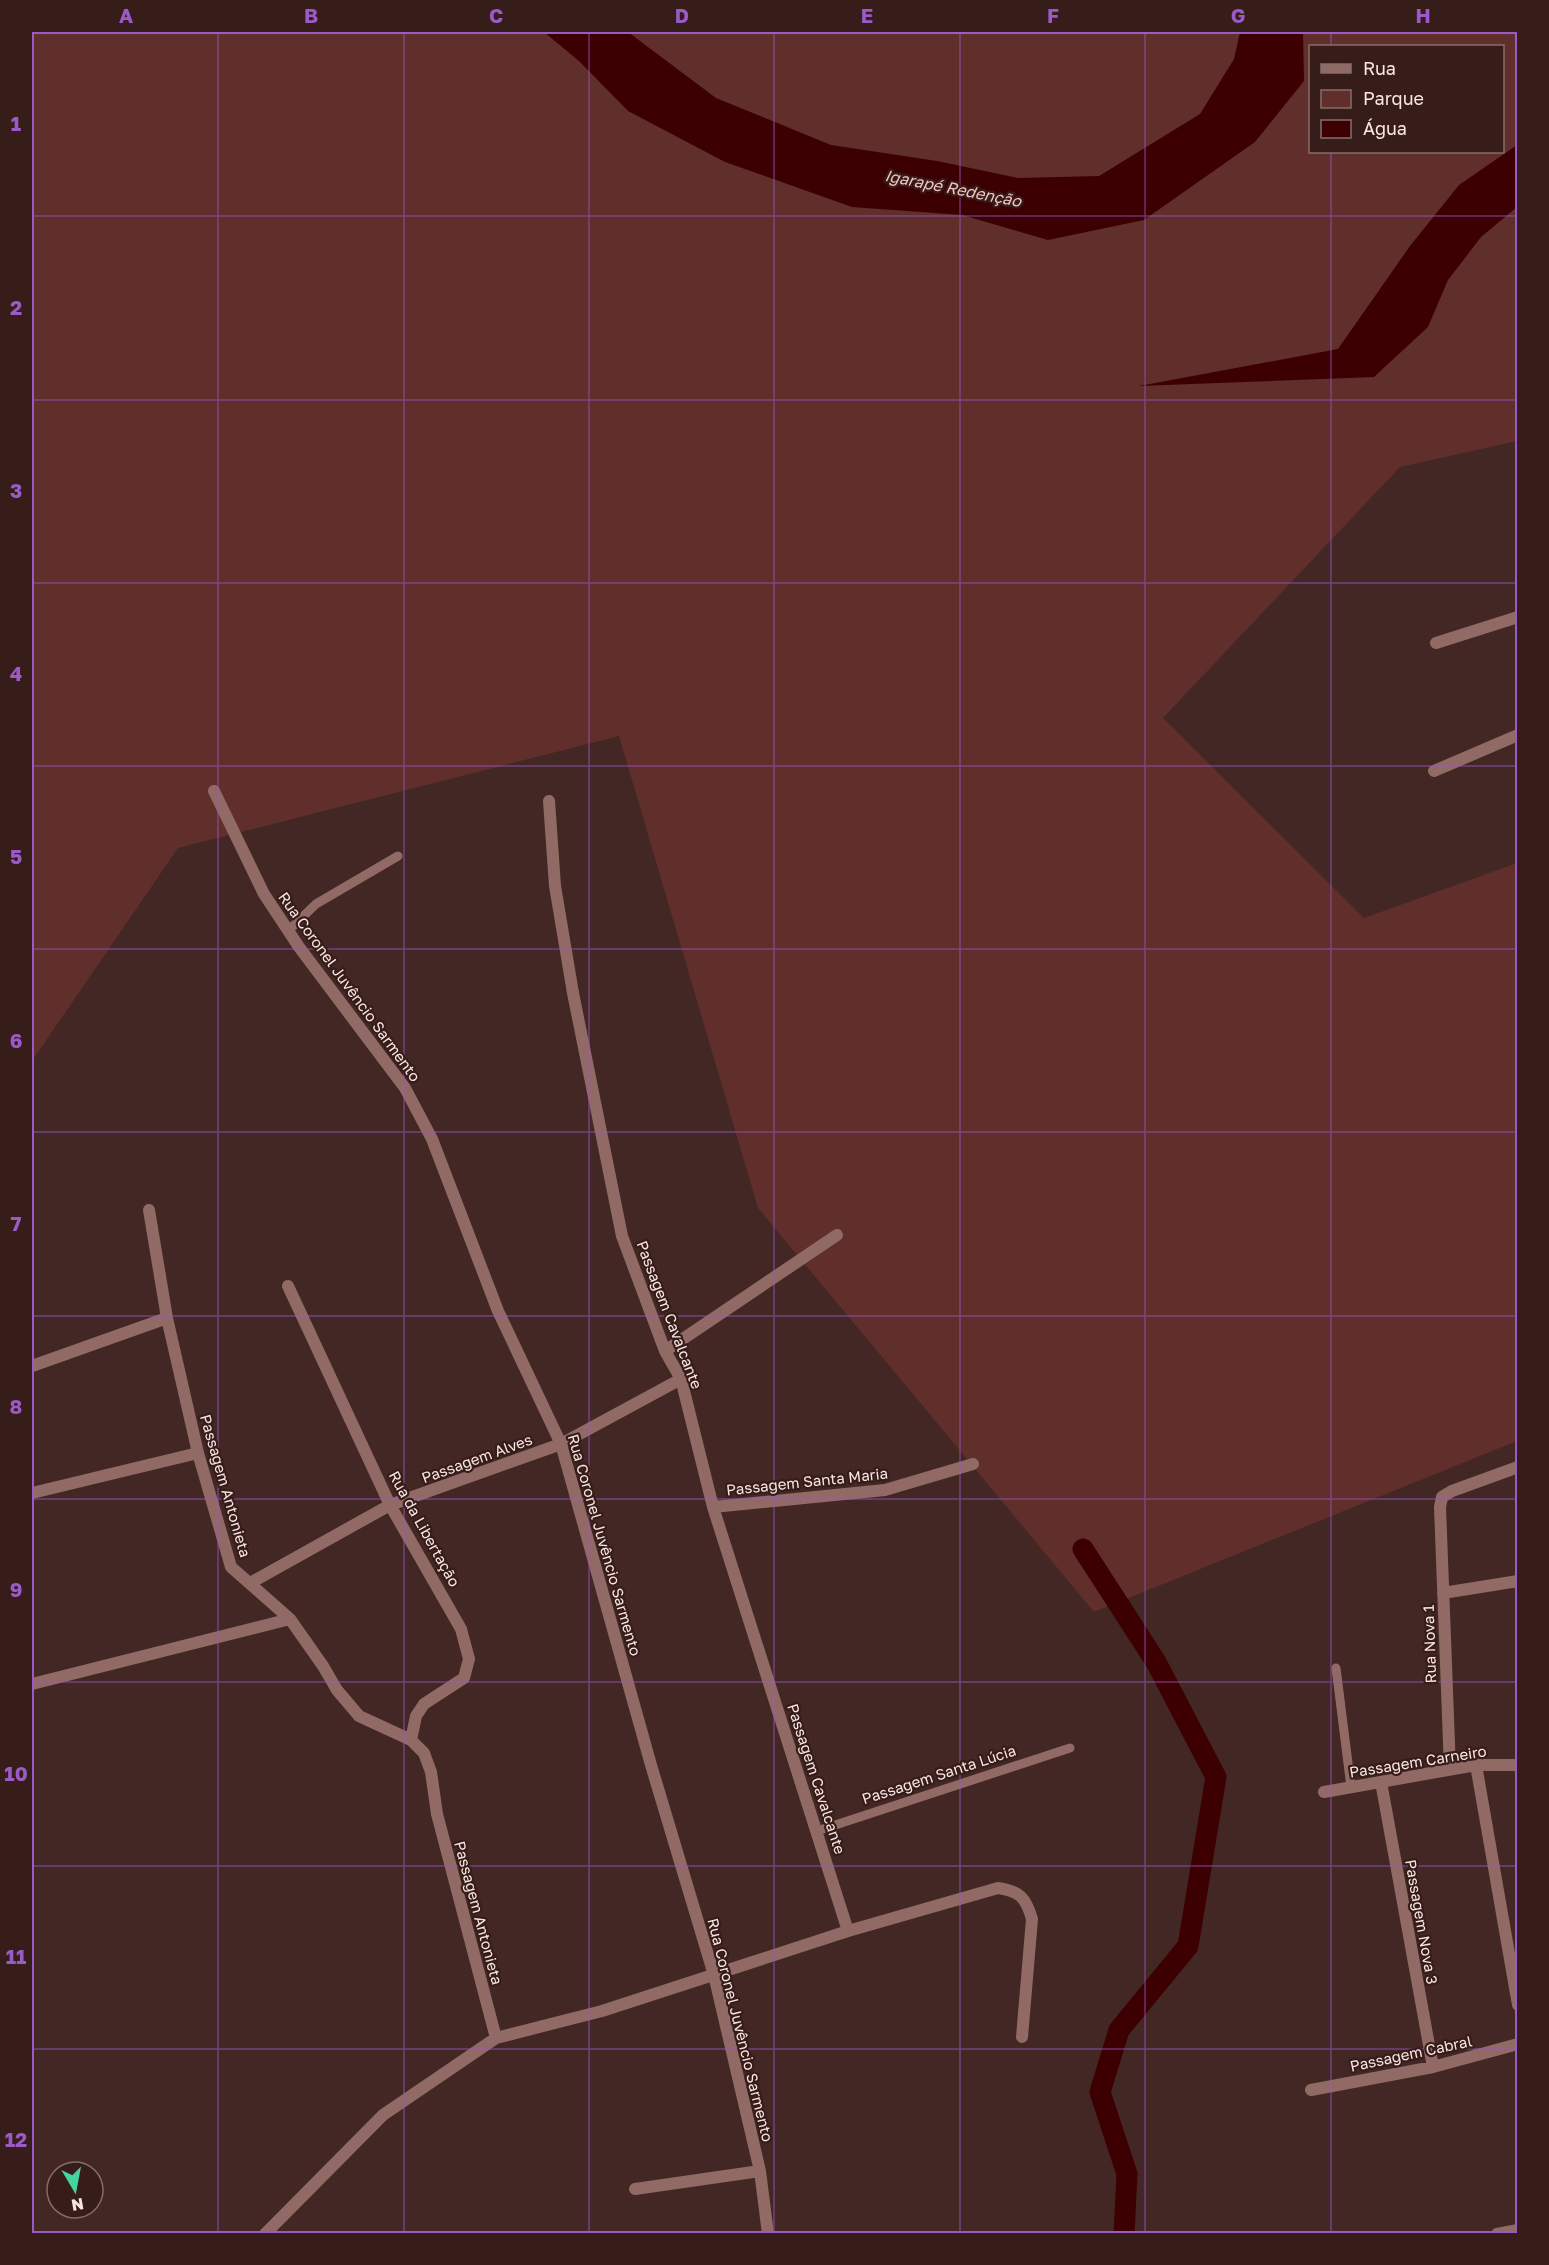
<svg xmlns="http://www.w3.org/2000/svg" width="1549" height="2265" font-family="'Golos Text',sans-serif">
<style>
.green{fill:#602f2b;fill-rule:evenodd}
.water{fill:#3c0002}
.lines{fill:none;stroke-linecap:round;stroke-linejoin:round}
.canal{stroke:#3c0002;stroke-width:21}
.service{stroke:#926a65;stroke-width:9}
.minor{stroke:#926a65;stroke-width:12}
.grid{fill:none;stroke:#9a5ac8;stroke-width:1.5;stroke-opacity:0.55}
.labels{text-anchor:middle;stroke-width:4.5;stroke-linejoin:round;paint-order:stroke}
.street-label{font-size:15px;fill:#f9e6e4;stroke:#371d1a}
.water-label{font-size:16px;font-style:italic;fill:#f6c4be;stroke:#371d1a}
.neatline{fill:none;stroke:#9a5ac8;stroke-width:2}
.grid-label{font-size:20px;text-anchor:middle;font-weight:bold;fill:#9a5ac8}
</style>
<rect width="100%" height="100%" fill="#422724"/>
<path class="green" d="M32 32H1517V441L1400 467 1163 718 1364 918 1517 863V1441L1094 1612 758 1208 619 736 178 848 32 1061ZM1310 46H1502V152H1310Z"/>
<path class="water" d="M544 32H628L716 98 831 145 937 161 1018 178 1099 176 1200 114 1234 59 1240 32H1303L1304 81 1255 142 1144 220 1048 240 962 215 852 207 725 162 628 111 579 61Z
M1517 145V207L1481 237 1448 280 1428 327 1374 377 1139 386 1338 349 1410 246 1459 185Z"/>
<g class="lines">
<path class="canal" d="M1083 1549 1156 1662 1216 1777 1188 1946 1119 2030 1100 2092 1127 2174 1124 2234"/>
<path class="service" d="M288 931 316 904 398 856
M1336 1668 1351 1787
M817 1831 1070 1748"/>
<path class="minor" d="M1436 643 1518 617
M1434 771 1518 735
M214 791 264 894 299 947 405 1088 432 1139 498 1311 561 1444 651 1765 714 1975 760 2171 768 2234
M549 801 555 886 573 993 622 1236 665 1351 681 1379 713 1507 848 1931
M149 1210 167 1318 198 1453 231 1567 290 1619 323 1666 337 1690 359 1716 411 1740 424 1753 431 1772 437 1814 496 2038
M288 1286 390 1505 461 1629 469 1659 464 1678 424 1704 416 1716 411 1740
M665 1351 837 1235
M32 1366 167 1318
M32 1493 198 1453
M713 1507 885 1490 973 1464
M250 1583 390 1505 561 1444 681 1379
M1443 1593 1518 1581
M32 1684 290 1619
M1476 1765 1518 2005
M1450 1769 1440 1507 1442 1497 1452 1491 1518 1467
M1381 1782 1433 2067
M1324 1792 1476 1765H1518
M1311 2090 1433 2067 1518 2044
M635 2189 760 2171
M265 2234 383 2115 496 2038 602 2011 848 1931 998 1888C1020 1891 1026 1898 1032 1919L1022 2037
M1497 2234 1518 2230"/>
</g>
<path class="grid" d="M218 32V2234M404 32V2234M589 32V2234M774 32V2234M960 32V2234M1145 32V2234M1331 32V46M1331 152V2234M32 216H1518M32 400H1518M32 583H1518M32 766H1518M32 949H1518M32 1132H1518M32 1316H1518M32 1499H1518M32 1682H1518M32 1866H1518M32 2049H1518"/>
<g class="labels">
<g class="street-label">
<text transform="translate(349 987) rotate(54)" y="5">Rua Coronel Juvêncio Sarmento</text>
<text transform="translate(669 1315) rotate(69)" y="5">Passagem Cavalcante</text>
<text transform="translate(477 1459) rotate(-20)" y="5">Passagem Alves</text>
<text transform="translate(807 1482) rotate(-6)" y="5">Passagem Santa Maria</text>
<text transform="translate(225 1486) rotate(74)" y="5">Passagem Antonieta</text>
<text transform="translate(424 1529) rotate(61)" y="5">Rua da Libertação</text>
<text transform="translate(604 1545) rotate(74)" y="5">Rua Coronel Juvêncio Sarmento</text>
<text transform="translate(1430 1644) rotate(-92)" y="5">Rua Nova 1</text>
<text transform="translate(1418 1762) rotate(-9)" y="5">Passagem Carneiro</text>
<text transform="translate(939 1775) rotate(-18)" y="5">Passagem Santa Lúcia</text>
<text transform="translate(816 1779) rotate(72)" y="5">Passagem Cavalcante</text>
<text transform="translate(478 1913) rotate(75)" y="5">Passagem Antonieta</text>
<text transform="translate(1421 1922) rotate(80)" y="5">Passagem Nova 3</text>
<text transform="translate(740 2030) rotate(76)" y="5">Rua Coronel Juvêncio Sarmento</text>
<text transform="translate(1411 2054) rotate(-12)" y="5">Passagem Cabral</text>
</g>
<g class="water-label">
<text transform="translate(953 188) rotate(11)" y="6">Igarapé Redenção</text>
</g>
</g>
<rect width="1549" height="2265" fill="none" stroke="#371d1a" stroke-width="66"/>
<rect x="1309" y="45" width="195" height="108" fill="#371d1a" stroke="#856d6b" stroke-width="1.5"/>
<rect x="1321" y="64" width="30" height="9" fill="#926a65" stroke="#856d6b" stroke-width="1.5"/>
<text x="1363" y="75" font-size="18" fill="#f9e6e4">Rua</text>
<rect x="1321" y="90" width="30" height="18" fill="#602f2b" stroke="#856d6b" stroke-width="1.5"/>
<text x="1363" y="105" font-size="18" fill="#f9e6e4">Parque</text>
<rect x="1321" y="120" width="30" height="18" fill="#3c0002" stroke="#856d6b" stroke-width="1.5"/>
<text x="1363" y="135" font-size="18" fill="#f9e6e4">Água</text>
<g transform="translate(75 2190) rotate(170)"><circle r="28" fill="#371d1a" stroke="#856d6b" stroke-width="1.5"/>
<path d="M0-4.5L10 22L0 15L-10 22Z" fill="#45d49f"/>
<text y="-9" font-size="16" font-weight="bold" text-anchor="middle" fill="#f9e6e4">N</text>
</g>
<rect x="33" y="33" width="1483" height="2199" class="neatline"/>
<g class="grid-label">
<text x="126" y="23">A</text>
<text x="311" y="23">B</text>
<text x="496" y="23">C</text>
<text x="682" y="23">D</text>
<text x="867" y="23">E</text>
<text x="1053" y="23">F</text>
<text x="1238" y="23">G</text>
<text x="1423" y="23">H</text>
<text x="16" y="131">1</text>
<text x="16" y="315">2</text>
<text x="16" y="498">3</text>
<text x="16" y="681">4</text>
<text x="16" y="864">5</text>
<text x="16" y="1048">6</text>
<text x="16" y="1231">7</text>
<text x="16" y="1414">8</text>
<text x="16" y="1597">9</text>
<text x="16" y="1781">10</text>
<text x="16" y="1964">11</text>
<text x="16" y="2147">12</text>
</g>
</svg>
